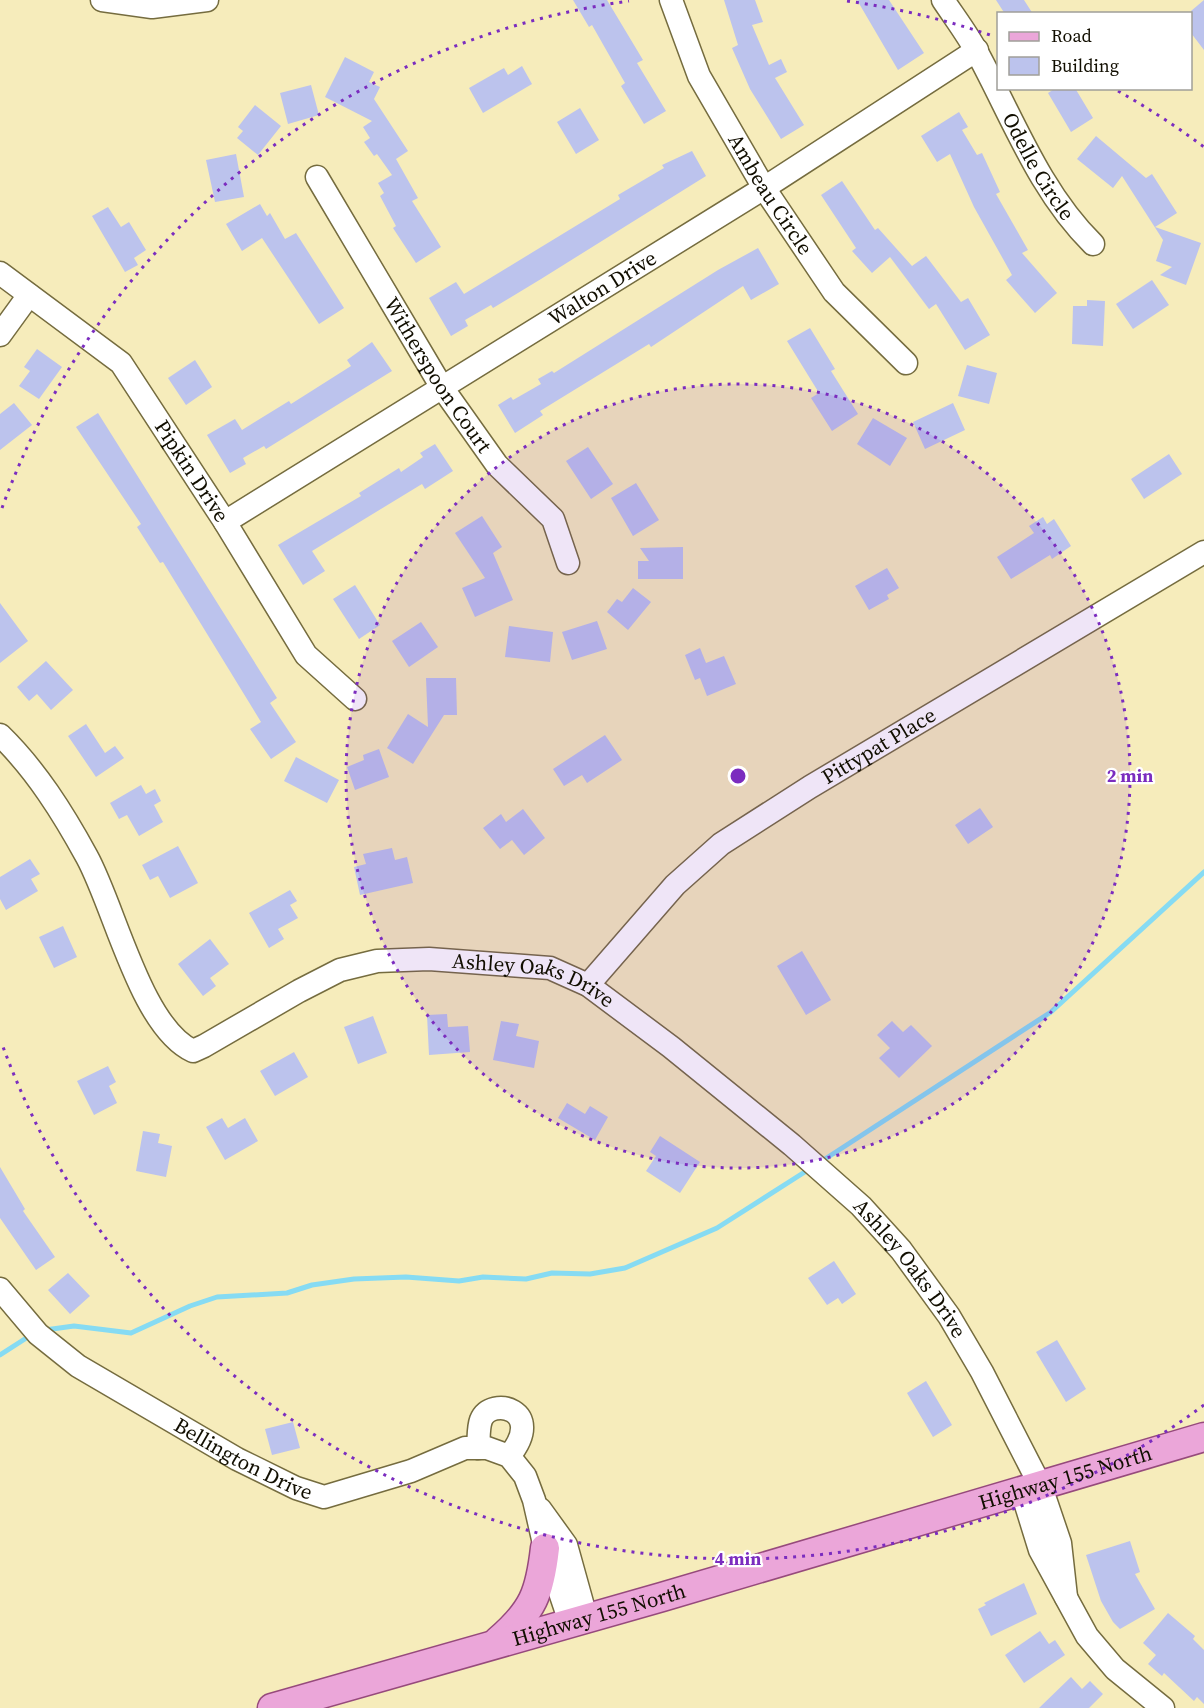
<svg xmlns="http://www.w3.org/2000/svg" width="1204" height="1708" font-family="'Source Serif 4',serif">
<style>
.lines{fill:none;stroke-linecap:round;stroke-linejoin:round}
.stream{stroke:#86dbf3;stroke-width:5}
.building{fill:#bcc3ed}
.minor-casing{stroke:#756c3f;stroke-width:25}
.major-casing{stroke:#964a7c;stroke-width:31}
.minor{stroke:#fff;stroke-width:22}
.major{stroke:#eba6d9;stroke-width:28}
.ring{fill:none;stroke:#7b2cbf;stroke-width:3;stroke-dasharray:3 6}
.labels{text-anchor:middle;stroke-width:4.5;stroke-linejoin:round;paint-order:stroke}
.street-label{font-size:21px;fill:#110e00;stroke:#fff}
.centre{fill:#7b2cbf;stroke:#fff;stroke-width:3}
.ring-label{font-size:18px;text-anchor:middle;font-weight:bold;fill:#7b2cbf;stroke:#fff;stroke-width:4.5;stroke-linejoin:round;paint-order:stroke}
</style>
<rect width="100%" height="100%" fill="#f6ecbb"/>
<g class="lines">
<path class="stream" d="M819 1163 1051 1012 1204 872
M45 1330 74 1326 131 1333 190 1306 217 1297 287 1293 312 1285 354 1279 406 1277 459 1281 483 1277 526 1279 552 1273 590 1274 625 1268 717 1228 811 1168
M0 1355 31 1335"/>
</g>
<path class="building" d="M573 0H607L643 60 637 63 666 111 644 124 621 86 625 83 592 25 589 27Z
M724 0H755L763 22 752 25 769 65 781 59 787 72 775 78 804 125 781 139 750 89 732 48 738 45Z
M857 0H889L924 53 898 70Z
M996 0H1024L1033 14H1005Z
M1204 0V50L1191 33V11Z
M345 57 374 72 369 82 380 87 374 99 408 151 396 159 418 198 412 201 441 247 416 263 393 228 396 226 380 196 384 193 378 183 392 175 377 154 374 156 364 142 370 138 363 127 372 121 325 97Z
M522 66 532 84 483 113 469 88 504 68 508 75Z
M311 85 319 115 288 124 280 93Z
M1056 88H1075L1093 118 1071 132 1048 93Z
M255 105 281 126 258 155 237 138 243 131 238 127Z
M580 108 599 140 576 154 557 122Z
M959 112 968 127 962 130 977 155 982 153 1000 192 996 194 1028 250 1022 253 1057 293 1035 313 1006 280 1012 275 974 207 950 154 937 162 921 136Z
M1096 136 1146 178 1152 174 1177 213 1155 227 1201 243 1186 285 1160 275 1172 267 1156 261 1163 240 1122 176 1113 188 1077 159Z
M692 151 706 176 541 279 493 308 491 305 465 320 468 326 451 336 429 298 456 282 464 294 620 199 618 195 664 168 662 165Z
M236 154 244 197 215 202 206 160Z
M842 181 875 230 878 228 912 266 926 256 961 302 968 298 990 335 965 350 936 304 929 309 890 257 872 273 852 251 856 248 821 195Z
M260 204 267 216 270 213 285 239 296 233 344 308 319 324 262 238 242 251 226 224Z
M108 207 121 227 129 222 146 250 134 258 138 265 125 272 92 216Z
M758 248 779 284 751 300 743 286 651 347 649 344 540 411 543 415 515 433 498 405 511 397 513 400 541 384 538 379 552 371 554 373 718 270Z
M1152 280 1169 305 1133 329 1116 304Z
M1087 300 1105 301 1103 346 1072 344 1073 306H1087Z
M810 328 835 369 831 371 858 414 832 431 811 398 819 393 787 341Z
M372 342 392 371 266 449 264 446 243 458 246 464 230 473 207 435 235 419 242 430 289 401 291 404 351 366 347 360Z
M37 349 62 367 39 399 19 386 30 371 24 367Z
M195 360 212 387 186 405 168 378Z
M967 365 997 373 989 404 958 396Z
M14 403 32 425 0 450V414Z
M953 403 965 430 925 449 913 422Z
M98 413 277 698 270 703 296 742 271 759 250 729 261 722 163 562 160 563 137 527 141 524 76 427Z
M873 418 907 438 890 466 857 444Z
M435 444 453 471 425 489 422 484 312 551 325 571 303 585 278 545 361 496 359 493 399 468 401 472 423 457 420 453Z
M588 447 613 484 591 499 566 461Z
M1169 454 1182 474 1144 499 1131 479Z
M636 483 659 520 633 536 611 498Z
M482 516 502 547 493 553 513 600 475 617 462 588 485 578 455 533Z
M1043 517 1047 524 1054 519 1071 546 1052 559 1050 555 1011 579 997 557 1034 533 1029 526Z
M683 547V579H638V561H649L640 548Z
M887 568 899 588 887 595 889 599 869 610 855 586Z
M355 585 380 625 359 639 333 599Z
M633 588 651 602 628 630 607 612 617 599 622 602Z
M0 603 28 641 0 663Z
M597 621 607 649 572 660 562 632Z
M421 622 438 647 409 667 392 641Z
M509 626 553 632 550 662 505 657Z
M700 648 706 663 724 656 736 684 707 696 700 678 695 680 685 655Z
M46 661 73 690 51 710 37 694 29 701 17 687Z
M426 678H456L457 715H444L413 764 387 748 408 714 428 727Z
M86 724 105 753 115 746 124 758 96 777 68 736Z
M605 735 622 760 587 783 582 775 564 786 553 769Z
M379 749 389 777 355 790 347 767 364 760 363 755Z
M296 757 339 780 327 803 284 781Z
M141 785 146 794 155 789 161 801 154 805 163 822 139 836 127 815 119 819 110 803Z
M980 808 993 827 968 844 955 825Z
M523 809 545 838 524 855 512 840 500 849 483 828 501 814 506 822Z
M178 846 198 883 170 898 158 876 150 880 142 865Z
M392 848 395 860 407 857 413 883 360 895 354 867 366 864 363 854Z
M30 859 40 874 31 879 38 891 6 910 0 899V877Z
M290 890 297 901 290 905 298 918 278 929 284 939 269 948 249 913Z
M63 926 77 957 54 968 39 937Z
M210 939 229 964 210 978 216 986 203 996 178 964Z
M802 951 831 1000 806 1015 777 966Z
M447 1014 448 1027 468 1026 470 1052 429 1055 427 1015Z
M373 1016 387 1053 358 1064 344 1027Z
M501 1021 519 1024 516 1036 539 1041 534 1068 493 1060Z
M892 1021 903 1032 911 1025 932 1046 899 1078 879 1058 890 1048 877 1035Z
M294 1052 308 1077 275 1096 260 1071Z
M108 1066 116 1082 109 1086 117 1103 94 1115 77 1081Z
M567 1103 585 1114 590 1106 608 1117 595 1140 558 1118Z
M222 1118 228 1128 245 1118 258 1141 225 1160 206 1127Z
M143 1131 160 1134 158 1143 172 1146 166 1177 136 1171Z
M660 1136 700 1162 680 1193 646 1171 656 1156 650 1152Z
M0 1167 25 1209 23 1211 55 1257 36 1270 0 1218Z
M834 1261 856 1294 842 1304 838 1298 827 1305 808 1278Z
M68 1273 90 1296 70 1314 48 1290Z
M1057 1340 1086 1389 1066 1402 1036 1352Z
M926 1381 952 1425 933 1437 907 1393Z
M293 1422 300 1448 272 1455 265 1429Z
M1130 1541 1140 1572 1135 1574 1155 1609 1120 1629 1113 1622 1101 1601 1086 1555Z
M1024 1583 1037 1614 991 1636 978 1609 986 1605 984 1603Z
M1168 1613 1195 1636 1193 1639 1204 1650V1704L1197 1697 1194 1701 1164 1673 1162 1676 1148 1664 1156 1655 1143 1643Z
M1040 1631 1049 1644 1055 1640 1065 1655 1024 1683 1005 1655Z
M1071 1677 1082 1689 1090 1681 1103 1694 1089 1708H1039Z"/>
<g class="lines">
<g class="minor-casing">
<g id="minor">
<path d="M102 0 152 7 207 0"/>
<path id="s1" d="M671 0 699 76 764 188 834 292 906 363"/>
<path id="s2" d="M943 0C955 18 968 35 978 54 1013 119 1040 192 1093 244"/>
<path id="s3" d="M317 177 441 386 497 465 553 519 568 563"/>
<path id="s4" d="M0 273 121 363 225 522 306 655 355 699"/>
<path d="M0 335 29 295"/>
<path id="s5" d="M225 522 764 188 977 50"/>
<path id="s6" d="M0 735C36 770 63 813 87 857 115 908 141 1027 193 1051L204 1046 299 991 340 970 377 961 429 959 550 968 588 985 671 1047 792 1145 861 1206 901 1250 949 1316 982 1372 1041 1487 1060 1543 1066 1597"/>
<path id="s7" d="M588 985 675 885 721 844 810 787 1204 552"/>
<path id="s8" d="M0 1289 38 1334 78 1366 237 1459 296 1488 324 1497 411 1471 465 1448H487L509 1456 525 1476 534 1500 545 1548 570 1622"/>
<path d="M478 1448C479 1439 478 1428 481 1420 491 1395 547 1410 509 1456"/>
<path d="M1022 1492 1040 1550 1087 1636 1115 1669 1163 1708"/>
<path d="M540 1509 566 1545 586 1617"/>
</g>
</g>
<g class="major-casing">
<g id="major">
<path d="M498 1641C533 1611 540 1593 545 1548"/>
<path id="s9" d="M272 1708 662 1597 1204 1437"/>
</g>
</g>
<use href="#minor" class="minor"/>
<use href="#major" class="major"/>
</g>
<circle cx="738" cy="776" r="392" fill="#7b2cbf" fill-opacity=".12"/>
<g class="ring">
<circle cx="738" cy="776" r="392"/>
<path d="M1204 1405A783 783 0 0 1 2 1044M2 508A783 783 0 0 1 629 1M847 1A783 783 0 0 1 993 36M1118 91A783 783 0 0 1 1204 147"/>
</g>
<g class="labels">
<g class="street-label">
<text dy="7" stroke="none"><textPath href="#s2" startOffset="192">Odelle Circle</textPath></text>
<text dy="7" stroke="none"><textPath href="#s1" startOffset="219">Ambeau Circle</textPath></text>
<text dy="7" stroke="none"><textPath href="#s5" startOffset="444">Walton Drive</textPath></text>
<text dy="7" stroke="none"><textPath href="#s3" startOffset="232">Witherspoon Court</textPath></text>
<text dy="7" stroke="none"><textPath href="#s4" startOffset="280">Pipkin Drive</textPath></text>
<text dy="7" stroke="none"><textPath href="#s7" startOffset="380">Pittypat Place</textPath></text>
<text dy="7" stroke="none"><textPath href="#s6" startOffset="741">Ashley Oaks Drive</textPath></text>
<text dy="7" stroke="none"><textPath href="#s6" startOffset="1227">Ashley Oaks Drive</textPath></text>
<text dy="7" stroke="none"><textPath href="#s8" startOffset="300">Bellington Drive</textPath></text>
<text dy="7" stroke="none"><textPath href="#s9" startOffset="826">Highway 155 North</textPath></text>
<text dy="7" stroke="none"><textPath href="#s9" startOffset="340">Highway 155 North</textPath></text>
</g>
</g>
<circle cx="738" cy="776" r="9" class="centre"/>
<g class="ring-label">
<text x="1130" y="782">2 min</text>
<text x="738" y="1565">4 min</text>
</g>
<rect x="997" y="12" width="195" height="78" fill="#ffffff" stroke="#a09f99" stroke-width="1.5"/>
<rect x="1009" y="32" width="30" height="9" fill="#eba6d9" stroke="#a09f99" stroke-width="1.5"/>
<text x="1051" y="42" font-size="18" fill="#110e00">Road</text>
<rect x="1009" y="57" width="30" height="18" fill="#bcc3ed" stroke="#a09f99" stroke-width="1.5"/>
<text x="1051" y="72" font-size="18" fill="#110e00">Building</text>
</svg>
